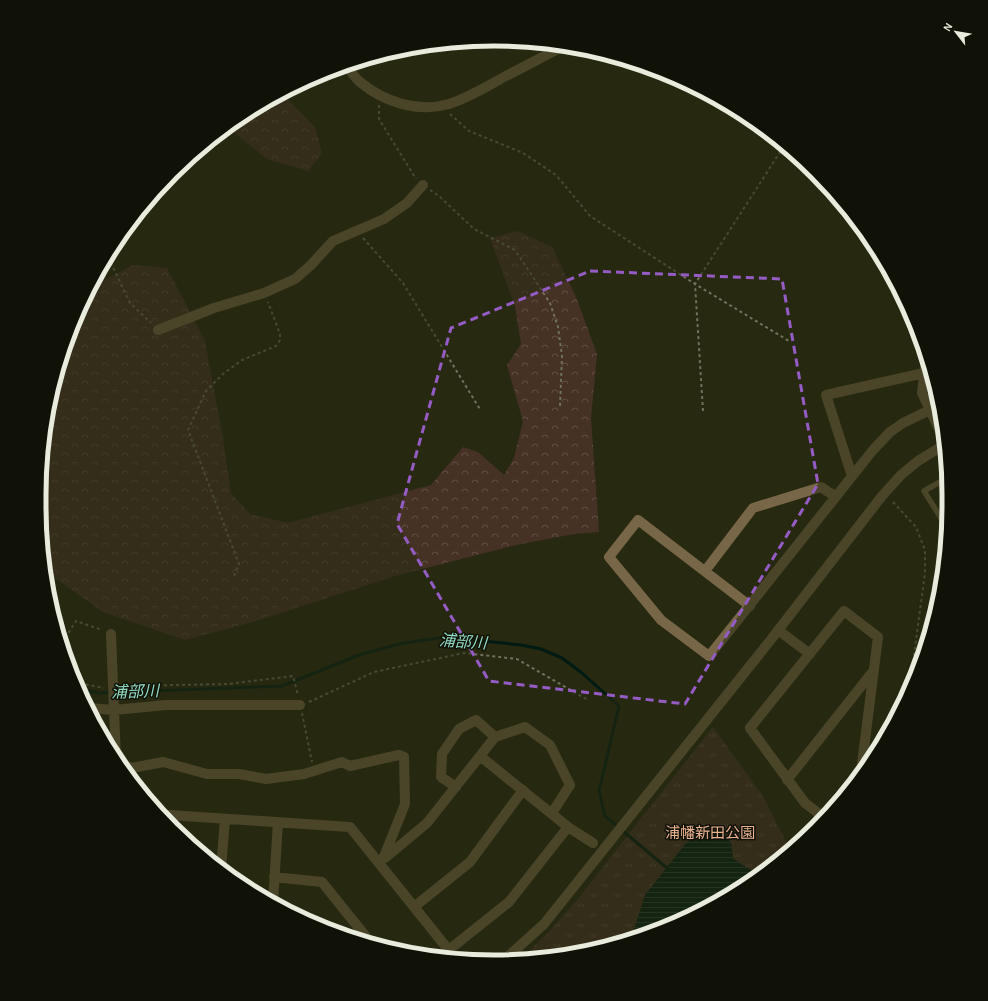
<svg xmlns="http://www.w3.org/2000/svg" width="988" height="1001" font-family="'Alegreya Sans','Noto Sans JP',sans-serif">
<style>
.forest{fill:url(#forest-crowns)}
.park{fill:url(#park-tufts)}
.water{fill:url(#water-rules)}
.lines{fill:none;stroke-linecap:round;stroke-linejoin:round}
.stream{stroke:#001b13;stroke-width:3}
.path{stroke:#70725d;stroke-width:2;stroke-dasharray:3 3;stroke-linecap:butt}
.service{stroke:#776647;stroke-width:5.5}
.minor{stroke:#776647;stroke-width:10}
.tertiary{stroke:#776647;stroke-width:10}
.marked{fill:none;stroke:#965cc6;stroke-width:3;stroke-dasharray:8 5;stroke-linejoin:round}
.labels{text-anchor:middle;stroke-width:3;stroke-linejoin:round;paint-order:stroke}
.park-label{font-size:15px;fill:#ebb290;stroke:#101107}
.water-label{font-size:16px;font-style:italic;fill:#93dec7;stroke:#101107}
.rim{fill:none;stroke:#e9ebdc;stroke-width:5}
</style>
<defs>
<pattern id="forest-crowns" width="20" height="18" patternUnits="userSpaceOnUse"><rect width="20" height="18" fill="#463125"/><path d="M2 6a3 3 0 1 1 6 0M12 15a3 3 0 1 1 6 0" fill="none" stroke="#614f44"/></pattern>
<pattern id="park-tufts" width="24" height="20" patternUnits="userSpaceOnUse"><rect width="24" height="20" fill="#463125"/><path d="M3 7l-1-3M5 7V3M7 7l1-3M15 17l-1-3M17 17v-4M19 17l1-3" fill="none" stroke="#614f44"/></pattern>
<pattern id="water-rules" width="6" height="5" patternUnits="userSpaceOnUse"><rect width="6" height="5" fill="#001b13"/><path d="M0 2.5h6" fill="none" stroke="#253c35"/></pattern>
</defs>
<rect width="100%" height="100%" fill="#272911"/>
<path class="forest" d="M282 94 315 127 322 153 308 171 267 159 227 127 241 116Z
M517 231 552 247 576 297 597 354 591 418 599 532 574 534 516 545 395 576 249 623 185 640 103 612 45 571 39 507 48 405 74 320 91 287 133 265 167 268 205 341 223 439 231 493 250 514 288 523 431 485 463 447 478 452 504 475 514 458 523 421 507 365 521 344 515 306 490 238Z"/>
<path class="park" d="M713 727 764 798 790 850 747 885 668 927 583 953 519 960 545 936 577 900Z"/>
<path class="water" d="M719 831 731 842 733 858 745 867 760 874 747 885 668 927 631 939 645 895 686 843 703 833 713 835Z"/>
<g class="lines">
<path class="stream" d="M77 688 98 693 282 686 359 655 399 644 444 637 521 645 541 649 562 658 582 673 619 706 599 791 605 816 667 868"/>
<path class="path" d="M379 105V119L416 179
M450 114 469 131 523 153 556 175 590 216 695 284 789 341
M430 190 439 196 474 229 515 250 550 303 558 327 562 356 560 407
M363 238 403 283 481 411
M107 258 110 261 130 303 151 323
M703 411 695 284 784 146
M893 502 916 527 925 550V573L909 692
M234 576 239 564 188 430 206 391 223 374 242 360 276 346 280 340V334L268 302
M62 643 76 621 102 630
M74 682 104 688
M122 686 228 684 293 676 298 695
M309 702 374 672 464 653 517 659 588 700
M302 713 312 762"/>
<path class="service" d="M946 526 924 491 947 478"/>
<path class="minor" d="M347 66C351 71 355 78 360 82 384 102 418 113 449 104 468 98 486 87 504 77 524 67 544 56 564 46
M158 330 214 308 264 293 295 279 310 266 333 241 384 219 407 203 423 185
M926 358 922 393 943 438
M852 476 826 395 924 373
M705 571 753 508 821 487 836 497
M750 606 638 520 609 557 661 620 709 656 873 450 890 432 903 423 940 405
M778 630 810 654
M111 634 116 760
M88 708 114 710 166 705H300
M480 756 568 827 593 843
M118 763 132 768 163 762 207 774H239L266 779 304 774 342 762 350 766 399 755 404 757 405 804 383 859
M787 780 874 670
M456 787 441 777 442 754 459 729 476 720 495 737
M824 818 861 772 878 637 844 611 750 728 805 803 825 818
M168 824 169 815 350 827 455 958
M385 858 427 823 495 737 525 727 550 745 570 785 552 813
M221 869 225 819
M274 877 322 882 371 943
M273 902 278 822
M414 907 470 862 523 790
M440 957 509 902 568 827"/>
<path class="tertiary" d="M503 961 544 924 769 642 882 496 901 475 918 461 944 445"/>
</g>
<path d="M0 0H988V1001H0ZM590 271 782 279 818 484 685 704 489 681 397 524 451 328Z" fill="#272911" fill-opacity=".55" fill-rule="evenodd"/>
<path class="marked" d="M590 271 782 279 818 484 685 704 489 681 397 524 451 328Z"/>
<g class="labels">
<g class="park-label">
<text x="710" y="838">浦幡新田公園</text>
</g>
<g class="water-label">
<text transform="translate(463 641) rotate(4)" y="6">浦部川</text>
<text transform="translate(135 691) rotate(-2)" y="6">浦部川</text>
</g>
</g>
<path d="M0 0H988V1001H0ZM494 46H494A448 448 0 0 1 942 494V507A448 448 0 0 1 494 955H494A448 448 0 0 1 46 507V494A448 448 0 0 1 494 46Z" fill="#101107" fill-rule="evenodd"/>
<path class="rim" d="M494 46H494A448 448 0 0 1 942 494V507A448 448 0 0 1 494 955H494A448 448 0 0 1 46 507V494A448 448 0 0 1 494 46Z"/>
<g transform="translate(956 32) rotate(301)" stroke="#101107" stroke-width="3" paint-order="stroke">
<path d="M0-3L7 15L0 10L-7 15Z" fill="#e9ebdc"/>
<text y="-6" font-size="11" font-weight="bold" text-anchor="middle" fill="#e9ebdc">N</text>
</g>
</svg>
